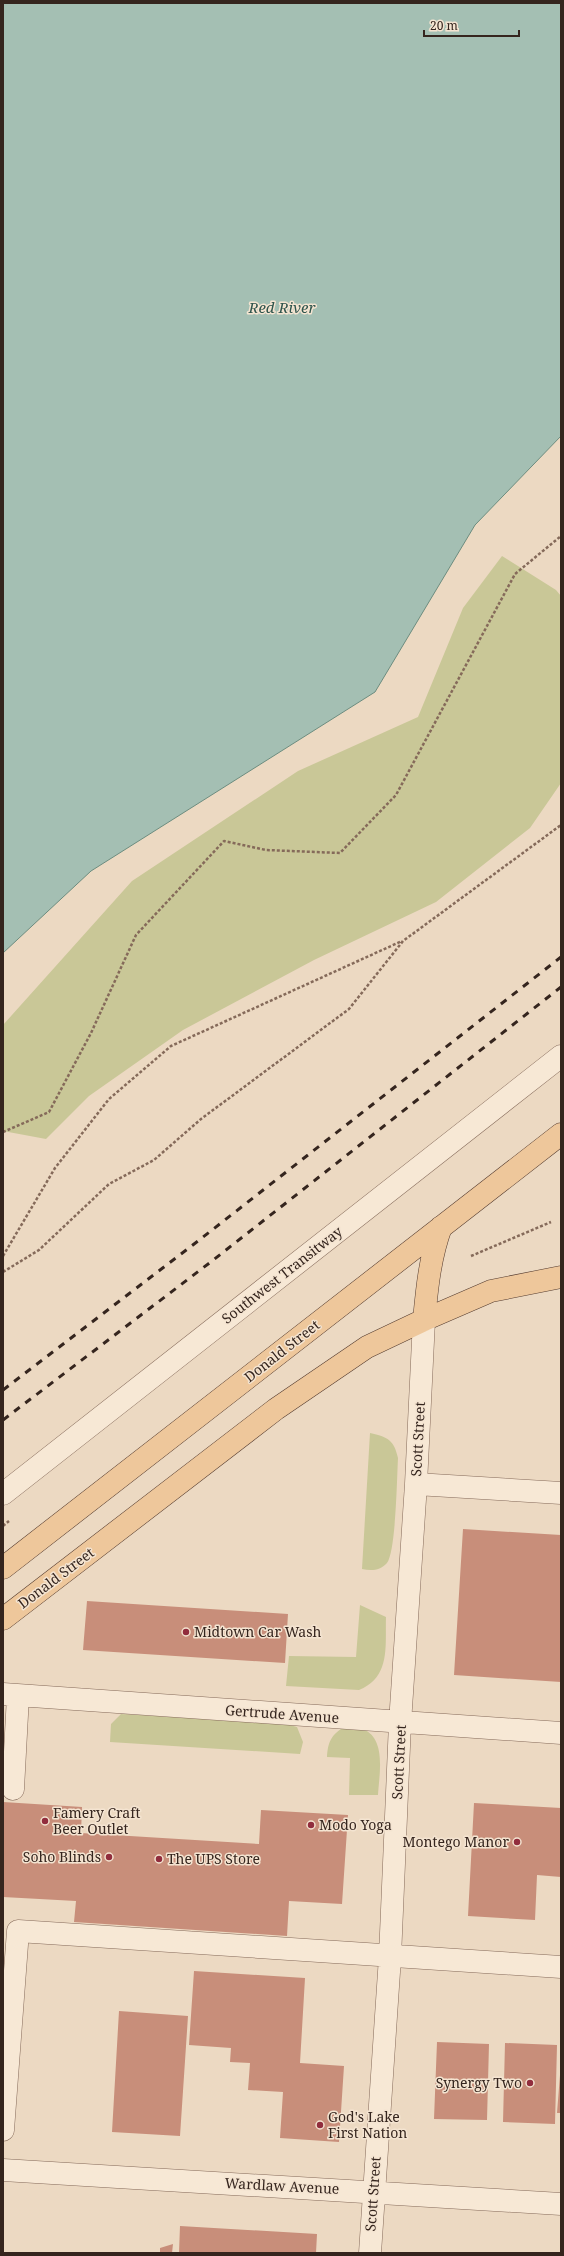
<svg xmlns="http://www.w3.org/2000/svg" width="564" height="2256" font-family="'Noto Serif',serif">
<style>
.green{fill:#c9c797}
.water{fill:#a4bfb3;stroke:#6c8c7f}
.building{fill:#c88e7a}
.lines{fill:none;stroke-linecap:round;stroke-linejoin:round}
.minor-casing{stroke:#856a5a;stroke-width:23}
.major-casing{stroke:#533a2e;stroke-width:23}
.path{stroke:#856a5a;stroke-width:2.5;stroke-dasharray:3 2;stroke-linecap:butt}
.minor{stroke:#f7e8d5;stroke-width:22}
.major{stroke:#eec79b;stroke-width:22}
.rail{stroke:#35251e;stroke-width:3;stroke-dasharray:7 7;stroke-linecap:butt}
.poi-dot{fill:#912d3d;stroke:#f4e4d1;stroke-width:1.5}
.labels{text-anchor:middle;stroke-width:3;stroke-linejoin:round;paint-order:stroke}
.street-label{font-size:14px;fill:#35251e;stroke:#f4e4d1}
.poi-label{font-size:14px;fill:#35251e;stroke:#f4e4d1;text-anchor:start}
.water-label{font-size:15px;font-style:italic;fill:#2e544c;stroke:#f4e4d1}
</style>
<rect width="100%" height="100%" fill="#ecd9c2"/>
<path class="green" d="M502 556 556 590 561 596V783L530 828 436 902 314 960 183 1030 89 1096 46 1139 3 1131V1025L132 881 298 771 418 717 463 608Z
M370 1433C388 1437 394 1440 398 1458 397 1476 396 1551 387 1563 380 1571 371 1571 362 1569Z
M360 1605 386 1617C385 1646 391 1677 359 1690L286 1686 289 1656 356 1657Z
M121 1714 283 1723 297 1727 303 1742 300 1754 110 1742 111 1724Z
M344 1727C350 1728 358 1727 363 1729 387 1739 379 1775 378 1795H349L350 1758 327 1757C328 1742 331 1735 344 1727Z"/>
<path class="water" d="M3 3H561V436L475 525 375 692 91 871 3 953Z"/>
<path class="building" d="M463 1529 561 1535V1682L454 1675Z
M87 1601 288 1614 285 1663 83 1650Z
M3 1802 82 1807 81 1833 259 1844 261 1810 348 1815 342 1904 289 1901 287 1936 74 1922 76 1901 3 1897Z
M474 1803 561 1808V1877L537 1875 535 1920 468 1916Z
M194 1971 305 1978 300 2063 344 2066 339 2142 280 2138 283 2092 248 2090 250 2063 230 2062 231 2048 189 2045Z
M119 2011 188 2016 180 2136 112 2132Z
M437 2042 489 2044 487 2120 434 2119Z
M505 2043 557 2045 555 2124 503 2122Z
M560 2075H561V2113H557Z
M180 2226 317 2234 316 2253H179Z
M173 2244 172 2253H160V2248Z"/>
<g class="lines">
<g class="minor-casing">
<path id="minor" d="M416 1484 561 1493
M3 1494 561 1056
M3 1694 561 1733
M13 1789 18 1696
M3 2130 18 1931 561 1967
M3 2170 561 2204
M370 2253 390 1957 400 1723 416 1484 424 1320"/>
</g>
<g class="major-casing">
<path id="major" d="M424 1320C427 1288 430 1257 441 1227
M3 1568 561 1134
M3 1619 276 1409 367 1347 424 1320 491 1291 561 1277"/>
</g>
<path class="path" d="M3 1132 49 1112 91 1033 136 935 224 841 266 850 340 853 396 795 515 574 561 536
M3 1256 55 1168 109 1099 171 1046 402 941
M471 1256 551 1222
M3 1272 39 1250 109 1184 154 1160 201 1119 349 1009 403 941 561 825
M3 1526 9 1521"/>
<use href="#minor" class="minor"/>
<use href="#major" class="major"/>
<path class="rail" d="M3 1390 198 1241 561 957
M3 1420 212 1261 561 987"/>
</g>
<g class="poi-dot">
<circle cx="186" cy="1632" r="4"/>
<circle cx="45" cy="1821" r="4"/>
<circle cx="311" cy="1825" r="4"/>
<circle cx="517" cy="1842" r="4"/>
<circle cx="109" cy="1857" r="4"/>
<circle cx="159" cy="1859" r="4"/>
<circle cx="530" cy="2083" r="4"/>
<circle cx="320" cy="2125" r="4"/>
</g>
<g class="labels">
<g class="street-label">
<text transform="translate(282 1275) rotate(-38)" y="5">Southwest Transitway</text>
<text transform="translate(282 1351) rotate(-38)" y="5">Donald Street</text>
<text transform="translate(418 1439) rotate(-87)" y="5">Scott Street</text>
<text transform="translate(56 1578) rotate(-37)" y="5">Donald Street</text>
<text transform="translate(282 1714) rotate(4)" y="5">Gertrude Avenue</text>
<text transform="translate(399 1762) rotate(-87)" y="5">Scott Street</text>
<text transform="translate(282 2186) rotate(3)" y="5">Wardlaw Avenue</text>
<text transform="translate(373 2194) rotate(-86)" y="5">Scott Street</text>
</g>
<g class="poi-label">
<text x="194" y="1637">Midtown Car Wash</text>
<text x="53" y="1818">Famery Craft<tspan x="53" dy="16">Beer Outlet</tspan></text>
<text x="319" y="1830">Modo Yoga</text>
<text x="509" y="1847" text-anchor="end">Montego Manor</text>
<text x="101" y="1862" text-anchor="end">Soho Blinds</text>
<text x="167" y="1864">The UPS Store</text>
<text x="522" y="2088" text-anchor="end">Synergy Two</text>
<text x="328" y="2122">God's Lake<tspan x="328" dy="16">First Nation</tspan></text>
</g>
<g class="water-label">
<text x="282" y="313">Red River</text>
</g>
</g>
<rect width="564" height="2256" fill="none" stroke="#35251e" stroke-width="8"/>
<path d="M424 30v6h95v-6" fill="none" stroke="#35251e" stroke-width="2"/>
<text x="430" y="30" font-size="12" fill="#35251e" stroke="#f4e4d1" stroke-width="3" paint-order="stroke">20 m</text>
</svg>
